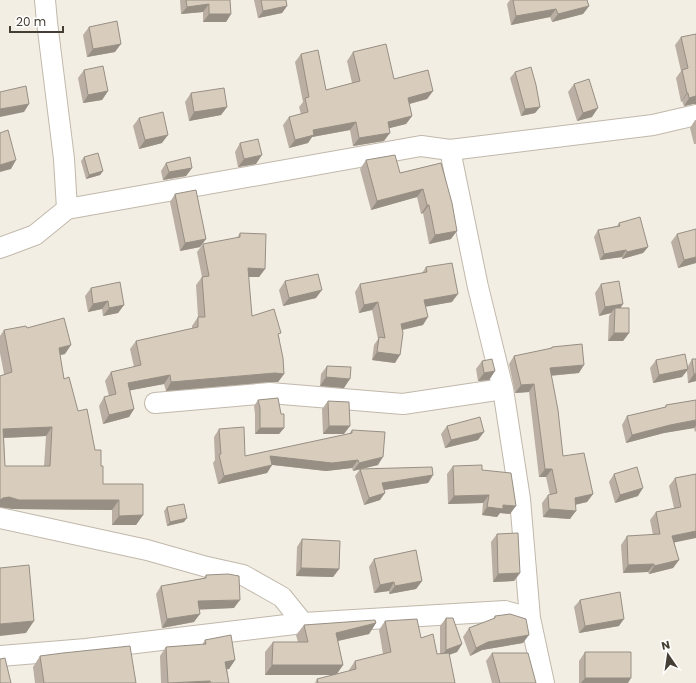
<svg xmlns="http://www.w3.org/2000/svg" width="696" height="683" font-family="Poppins,sans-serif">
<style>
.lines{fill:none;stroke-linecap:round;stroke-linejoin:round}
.minor-casing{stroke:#c1b8aa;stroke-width:22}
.minor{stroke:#fff;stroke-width:20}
.wall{fill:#baafa2;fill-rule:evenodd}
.shaded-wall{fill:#978f84}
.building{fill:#d8ccbc;stroke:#978f84;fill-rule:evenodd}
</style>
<rect width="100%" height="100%" fill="#f3eee4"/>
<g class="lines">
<g class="minor-casing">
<path id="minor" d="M450 150 478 287 503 389 520 499 530 618
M67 209 421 146 450 150 653 125 696 115
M0 248 35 235 67 209 64 159 47 22 45 0
M155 403 270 393 403 404 503 389
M0 518 147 550 207 567 243 575 282 597 303 623
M0 656 86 649 303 623 505 611 530 618 544 683"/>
</g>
<use href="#minor" class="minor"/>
</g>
<path class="wall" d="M180 0H230L231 14 226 22H203V12L181 14Z
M254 0H286L287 6 282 13 258 18Z
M510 0H587L589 6 583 14 552 22 550 17 511 25 507 4Z
M89 27 115 52 87 57 83 35Z
M696 34V104H693L684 106 682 101 681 102 676 78 681 71 675 45 681 37Z
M353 52 394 79 433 91 427 99 409 104 412 116 406 124 389 128 384 141 353 146 350 130 312 137 308 143 289 148 283 125 289 117 301 114 299 107 303 102 295 62 301 54 326 90 352 83 347 61Z
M84 70 108 91 102 100 83 103 78 78Z
M515 72 540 107 535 113 521 116 510 78Z
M574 84 592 117 577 121 568 92Z
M191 93 227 107 221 115 189 121 185 102Z
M139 118 162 143 139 149 133 126Z
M695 120H696V144H694L690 128Z
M240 143 256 164 238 167 235 152Z
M84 157 103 171 100 175 86 179 81 161Z
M366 160 400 173 441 163 451 239 429 244 423 213 421 214 417 197 371 210 360 169Z
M166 163 192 168 186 176 163 180 161 171Z
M175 194 206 239 200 247 180 251 170 202Z
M619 223 648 247 643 253 622 259V257L600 260 594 237 598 230 617 226Z
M240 233 265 269 259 277H248L252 316 279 336 284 374 278 382H269L166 391 164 384 130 390 134 409 129 417 103 424 99 406 104 397 109 396 105 381 111 372 134 367 130 349 136 341 192 329V326L198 317 196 285 202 277 197 252 203 244 237 238Z
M677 234 696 263 678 268 671 242Z
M426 267 452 302 426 306 423 325 403 330 395 363 372 360 374 345 378 339 372 310 359 313 355 292 360 284 422 273Z
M285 281 316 298 283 306 279 290Z
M601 284 621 308 629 333 623 341H608L609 316 611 313 599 316 595 293Z
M91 288 124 305 118 313 103 316 102 309 88 312 85 296Z
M4 330 65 354 60 355 64 379 95 450 101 466 103 484 143 515 136 525H112V510L13 509 0 507V376L4 374 0 353V336ZM46 436 44 466H5L4 438Z
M552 347 579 373 551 376 563 456 593 494 587 502 575 505 570 519 543 517 542 503 548 495H550L546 477H539L529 392 515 393 509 364 514 356 550 349Z
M692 359 696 381 688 383 687 371 682 377 653 383 650 368 656 360 688 366Z
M482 361 495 371 489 380 478 381 476 369Z
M327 366 344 388 320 386 321 374Z
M258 400 284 428 279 434H255V414L254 406Z
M696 400V431L695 432 694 428 664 433 626 443 622 425 627 416 665 407 666 405Z
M328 401 344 434H323L322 409Z
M447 426 478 440 445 448 441 434Z
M219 429 245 456 349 434 352 430 378 465 361 469 433 475 428 483 384 490 380 500 364 505 355 476 360 469 353 471 352 468 326 471 272 465 267 473 218 484 213 463 215 460 214 437Z
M453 466 482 470 510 514 500 513 497 517 482 515 483 503 448 504 447 474Z
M614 474 638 496 615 503 609 482Z
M696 474 674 542 679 560 673 568 649 574 648 572 623 573 621 545 627 536 653 535 650 520 656 512 674 508 669 486 675 478Z
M167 507 184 522 167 526 164 511Z
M497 534 520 573 514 581 493 582 491 542Z
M302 539 339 569 333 577 296 576 297 547Z
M374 559 422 581 416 589 389 594V591L374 593 369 567Z
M206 575 234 608 199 609 194 622 162 628 156 594 161 586 204 578Z
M580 600 619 626 579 633 574 607Z
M495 616 523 643 482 650 470 656 463 637 469 628 493 619Z
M446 618 462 644 457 652 449 655 455 683H315L317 679 334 675H265V652L273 642H298L296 635 304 625 376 623 369 634 338 641 343 665 336 675 349 671V670L355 661 383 654 379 630 385 621 421 638 437 654H440V626Z
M205 640 235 660 229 669H227L229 683H161L160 656 166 647 202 645Z
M585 652 628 683H579V661Z
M492 653 536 683H492L486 661Z
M40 656 136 683H35L33 667Z"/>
<path class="shaded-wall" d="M209 4 203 12 181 14 187 7Z
M287 6 282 13 258 18 263 11Z
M589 6 583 14 552 22 558 14Z
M556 9 550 17 511 25 516 16Z
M209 14H231L226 22H203Z
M121 44 115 52 87 57 93 49Z
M108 91 102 100 83 103 88 95Z
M433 91 427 99 402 106 408 98Z
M687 93H688L682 101 681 102Z
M696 96V104H693L684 106 689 98Z
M29 104 24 112 0 117V109Z
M227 107 221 115 189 121 194 112Z
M540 107 535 113 521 116 525 109Z
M598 108 592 117 577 121 583 113Z
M412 116 406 124 382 130 388 122Z
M356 122 350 130 312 137 308 143 289 148 295 140 313 130Z
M390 133 384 141 353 146 359 138Z
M168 135 162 143 139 149 145 140Z
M262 155 256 164 238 167 244 159Z
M16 160 11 169 0 172V165Z
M192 168 186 176 163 180 169 172Z
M103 171 100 175 86 179 89 175Z
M423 189 417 197 371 210 377 201Z
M427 205H429L423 213 421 214Z
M457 231 451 239 429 244 435 235Z
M206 239 200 247 180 251 185 243Z
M648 247 643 253 622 259 627 252Z
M626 250 622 257 600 260 604 254Z
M696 257V263L678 268 684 260Z
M248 268 265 269 259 277H242Z
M322 290 316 298 283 306 289 298Z
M458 294 452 302 419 308 424 300Z
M108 301 102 309 88 312 93 304Z
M378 302 372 310 359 313 364 305Z
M623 304 618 312 615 308 611 313 599 316 605 307Z
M124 305 118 313 103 316 109 308Z
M428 317 423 325 396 331 401 324Z
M614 333H629L623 341H608Z
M71 345 65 354 52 357 59 348Z
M377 352 400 355 395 363 372 360Z
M584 365 579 373 544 376 550 368Z
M688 369 682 377 653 383 659 375Z
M495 371 489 380 478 381 484 373Z
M275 373 284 374 278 382H269L166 391 171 382Z
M694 374H696V381L688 383Z
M170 375 164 384 122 392 128 383Z
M326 377 350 379 344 388 320 386Z
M534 384 529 392 515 393 521 385Z
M134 409 129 417 103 424 109 415Z
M696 420V426L694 428 664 433 626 443 632 435 670 425Z
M329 426H350L344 434H323Z
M52 427 46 436 0 438 3 429Z
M260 428H284L279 434H255Z
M484 432 478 440 445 448 451 440Z
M270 456 358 460 352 468 326 471 265 464Z
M383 457 378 465 353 471 359 463Z
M272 465 267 473 218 484 224 476Z
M545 469H552L546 477H539Z
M433 475 428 483 377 491 382 483Z
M643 488 638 496 615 503 620 495Z
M385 493 380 500 364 505 369 498Z
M593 494 587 502 569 506 575 498Z
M489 495 483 503 448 504 454 496Z
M9 497 119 500 112 510 13 509 0 507V500L3 498Z
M503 505 516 506 510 514 500 513 497 517 482 515 487 507Z
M549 509 576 511 570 519 543 517Z
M143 515 136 525H112L119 516Z
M187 518 184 522 167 526 170 522Z
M696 531V538L667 544 672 536Z
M679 560 673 568 649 574 654 566Z
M654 564 648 572 623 573 628 565Z
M301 568 339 569 333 577 296 576Z
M520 573 514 581 493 582 498 574Z
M422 581 416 589 389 594 395 586Z
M394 582 389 591 374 593 380 585Z
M240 600 234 608 192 610 198 601Z
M200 614 194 622 162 628 167 619Z
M624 619 619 626 579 633 585 626Z
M34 621 26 633 0 636V624Z
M376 623 369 634 328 643 336 633Z
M529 635 523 643 482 650 470 656 476 648 488 642Z
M462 644 457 652 440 658 446 650Z
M235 660 229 669 219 671 225 662Z
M272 665H343L336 675H265Z
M585 678H631L628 683H581Z
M210 681 209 683H177Z"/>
<path class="building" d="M186 0H230L231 14H209V4L187 7Z
M261 0H286L287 6 263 11Z
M513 0H587L589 6 558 14 556 9 516 16Z
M117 21 121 44 93 49 89 27Z
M696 34V96L689 98 688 93H687L682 70 688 68 681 37Z
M386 44 394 79 428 70 433 91 408 98 412 116 388 122 390 133 359 138 356 122 313 130 314 135 295 140 289 117 308 112 305 98 309 97 301 54 318 50 326 90 360 81 353 52Z
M103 66 108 91 88 95 84 70Z
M531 67 536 85 540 107 525 109 515 72Z
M589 79 598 108 583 113 574 84Z
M26 86 29 104 0 109V92Z
M224 88 227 107 194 112 191 93Z
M163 112 168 135 145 140 139 118Z
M8 130 16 160 0 165V133Z
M258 139 262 155 244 159 240 143Z
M98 153 103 171 89 175 84 157Z
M395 155 400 173 441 163 452 203 457 231 435 235 429 205H427L423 189 377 201 366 160Z
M190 157 192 168 169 172 166 163Z
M196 190 206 239 185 243 175 194Z
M640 217 648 247 627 252 626 250 604 254 598 230 620 226 619 223Z
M696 229V257L684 260 677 234Z
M240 233 266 234 265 269 248 268 252 316 274 309 281 333 278 334 283 358 284 374 275 373 171 382 170 375 128 383 134 409 109 415 104 397 116 394 111 372 141 365 136 341 198 327V317H205L202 277 209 276 203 244 240 237Z
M452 263 458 294 424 300 428 317 401 324 403 333 400 355 377 352 379 337 385 338 378 302 364 305 360 284 427 272 426 267Z
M318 274 322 290 289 298 285 281Z
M619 281 623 304 605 307 601 284Z
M120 282 124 305 109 308 108 301 93 304 91 288Z
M615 308H629V333H614Z
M64 318 71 345 59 348 64 379 69 377 78 411 87 409 95 450H101V466H103V484H143V515L119 516V500H19L9 497 3 498 0 500V376L12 372 4 330 26 326 27 328ZM52 427 50 466H5L3 429Z
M582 344 584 365 550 368 558 410 563 456 584 453 593 494 575 498 576 511 549 509 548 495 557 493 552 469H545L534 384 521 385 514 356 552 348V347Z
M685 354 688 369 659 375 656 360Z
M492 359 495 371 484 373 482 361Z
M692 359H696V374H694Z
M327 366 351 367 350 379 326 377Z
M278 398 281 414H284V428H260V408L258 400Z
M696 400V420L670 425 632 435 627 416 666 407V405Z
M328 401 349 402 350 426H329Z
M480 417 484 432 451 440 447 426Z
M244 427 245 456 352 433V430L385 432 383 457 359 463 358 460 332 463 270 456 272 465 224 476 219 455 221 454 219 429Z
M482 465V470L511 473 516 506 503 505V509L487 507 489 495 454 496 453 466Z
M432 467 433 475 382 483 385 493 369 498 360 469Z
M637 467 643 488 620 495 614 474Z
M696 474V531L672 536 679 560 654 566V564L628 565 627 536 660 534 656 512 681 507 675 478Z
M184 504 187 518 170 522 167 507Z
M518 533 520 573 498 574 497 534Z
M302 539 340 541 339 569 301 568Z
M416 550 422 581 395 586 394 582 380 585 374 559Z
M29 565 34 621 0 624V568Z
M228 574 239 576 240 600 198 601 200 614 167 619 161 586 206 578V575Z
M620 592 624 619 585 626 580 600Z
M510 614 526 619 529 635 488 642 476 648 469 628 495 618V616L503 615Z
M446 618H453L462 644 446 650Z
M417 619 421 638 433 634 437 654 449 653 455 683H318L317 679 356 669 355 661 391 652 385 621Z
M375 620 376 623 336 633 343 665H272L273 642H308L304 625Z
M231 635 235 660 225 662 229 683H211L210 681 168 683 166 647 206 644 205 640Z
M130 646 136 683H44L40 656 63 653Z
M585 652H631V678H585Z
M492 653H528L536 683H500Z
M5 658 11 683H0V659Z"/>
<g transform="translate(668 655) rotate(347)" stroke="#ffffff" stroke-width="3" paint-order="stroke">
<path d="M0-3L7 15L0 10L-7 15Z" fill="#453e34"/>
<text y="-6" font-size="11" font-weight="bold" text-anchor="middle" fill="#453e34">N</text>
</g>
<path d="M10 26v6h53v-6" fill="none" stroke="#453e34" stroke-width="2"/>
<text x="16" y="26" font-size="12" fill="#453e34" stroke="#ffffff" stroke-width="3" paint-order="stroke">20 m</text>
</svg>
